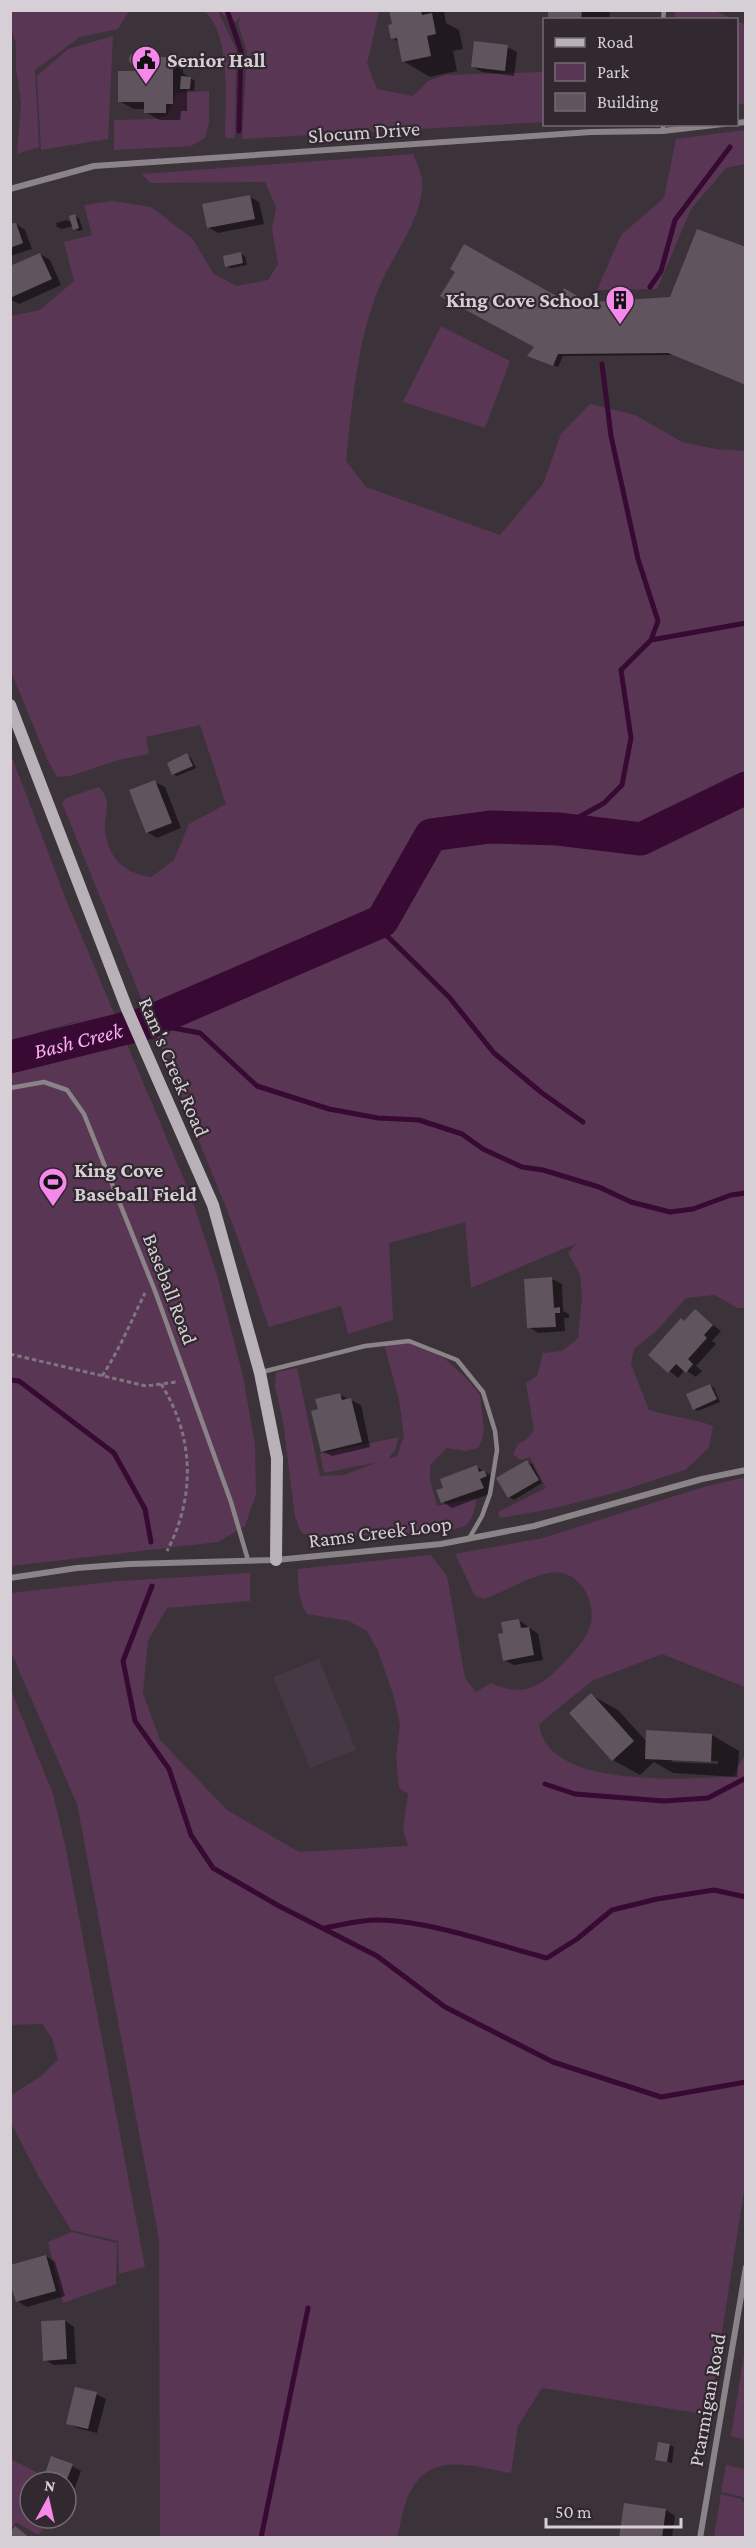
<svg xmlns="http://www.w3.org/2000/svg" width="756" height="2548" font-family="'Crimson Pro',serif">
<style>
.built{fill:#473845}
.green{fill:#5a3655}
.shadow{fill:#0007;fill-rule:evenodd}
.lines{fill:none;stroke-linecap:round;stroke-linejoin:round}
.stream{stroke:#370933;stroke-width:5}
.river{stroke:#370933;stroke-width:33}
.building{fill:#60555e}
.path{stroke:#7f767d;stroke-width:3;stroke-dasharray:4.5 3;stroke-linecap:butt}
.lane{stroke:#8a8489;stroke-width:4.5}
.street{stroke:#8a8489;stroke-width:6}
.secondary{stroke:#b9b1b8;stroke-width:12}
.labels{text-anchor:middle;stroke-width:4.5;stroke-linejoin:round;paint-order:stroke}
.poi-label{font-size:21px;font-weight:bold;fill:#d6cfd5;stroke:#312830;text-anchor:start}
.street-label{font-size:21px;fill:#d6cfd5;stroke:#312830}
.water-label{font-size:22px;font-style:italic;fill:#f9aeef;stroke:#312830}
</style>
<rect width="100%" height="100%" fill="#3c323a"/>
<path class="built" d="M319 1659 356 1750 310 1768 273 1677Z"/>
<path class="green" d="M11 10 129 11 118 29 80 37 35 70 39 147 17 154 21 103 16 68V43L11 29Z
M204 11H218L236 49 235 138H225C225 104 232 34 204 11Z
M220 11H379L367 64 377 89 413 96 428 81 446 75 544 72V122L242 139 247 52 238 24 241 16 236 22 222 14Z
M675 11H715L733 19H675Z
M737 21 746 25 745 104H737Z
M113 36 108 139 41 150 37 76 68 49Z
M209 91V123L205 138 191 146 114 150V120L157 119 168 115 176 93Z
M745 130V164L726 168 691 209 657 289 597 290 621 235 664 198 676 139Z
M413 154C418 165 424 178 422 190 418 226 391 257 378 290 357 343 352 404 346 461L366 487 500 535 543 484 561 434 590 404 635 415 682 442 716 449 745 451V1308H738L714 1295 686 1298 655 1332 634 1349 631 1364 649 1410C671 1417 692 1418 713 1426L709 1448 685 1470 614 1493 551 1509 500 1518 498 1512 546 1488 530 1457 520 1460 513 1454 518 1444 526 1440 534 1430 526 1383 537 1376 543 1353 562 1351 578 1338 582 1297 580 1274 568 1253 577 1243 471 1288 465 1222 389 1243 393 1320 348 1334 341 1306 269 1327 233 1225 62 803 66 798 99 787C114 802 103 814 105 831 109 860 125 873 151 877L174 860 189 824 226 804 200 725 146 737 149 754 118 760 70 776 57 777 47 759 11 671V316L40 310 74 281 64 242 92 235 84 205 113 201 151 207 192 238 213 273 236 286 268 280 278 264 272 229 276 207 265 182 150 183 142 174Z
M441 326 510 361 485 428 403 402Z
M10 752 65 897 191 1196 217 1275 243 1376 255 1445 256 1494 245 1526 218 1542 11 1566V1044L89 1018 42 1031 11 1043Z
M401 1340 444 1358 466 1378 480 1395 484 1429 482 1440 478 1448 466 1451 447 1448 430 1465V1480L437 1506 476 1498C476 1507 473 1518 467 1524 453 1538 334 1535 309 1536L301 1532 295 1517 283 1421 275 1387 276 1372 297 1368 320 1476 344 1475 378 1462 324 1473 320 1454 399 1437 395 1450 388 1459 397 1456 404 1436 399 1400 384 1344Z
M741 1478 746 1479 745 1687 662 1654 592 1681 539 1724C547 1790 684 1778 732 1777L745 1755V2185L709 2415 542 2388 518 2426 511 2473C473 2467 432 2450 410 2492 403 2505 401 2523 397 2537H160L159 2239 77 1804 11 1652V1593L120 1581 250 1573V1601L167 1608 148 1641 143 1693 160 1740 227 1810 299 1852 408 1846 403 1829 408 1794 399 1788 396 1756 400 1725 393 1694 378 1651 367 1631 349 1621 307 1614C298 1600 298 1586 298 1569L431 1555 447 1576 465 1678 476 1692 491 1683C527 1700 545 1683 569 1657 578 1648 588 1636 591 1623 596 1597 576 1567 548 1573 527 1578 505 1591 484 1599L475 1596 455 1554 543 1538 700 1488Z
M11 1690 53 1794 66 1849 145 2267 119 2274 118 2241 71 2230 40 2179 11 2123V2095L40 2077 58 2060 52 2038 42 2024 11 2025Z
M72 2232 117 2243 116 2284 63 2303 48 2242Z
M745 2348V2440L731 2436Z
M11 2459 42 2475 40 2482H30V2518H51L38 2535 16 2522 11 2529Z
M726 2465 745 2469V2500L743 2497 721 2492Z
M721 2494 741 2499 745 2504V2537H714Z"/>
<path class="shadow" d="M391 10 444 11 446 23 459 30 463 49 453 51 457 71 430 77 403 61 399 42 392 38 394 25Z
M550 10H610L609 20H555L549 16Z
M507 47 517 52 514 76 482 72 473 67Z
M133 55 144 59H168L183 67V73L195 81 194 91 187 90V111H181L180 120H160L145 112V109H134L119 101 146 73V64L138 66 133 64 131 56Z
M250 197 259 202 264 224 218 233 208 227Z
M75 216 79 218 83 230 78 231 73 226 62 229 57 227 56 223 67 220 72 223Z
M16 224 25 230 32 249 10 256V226Z
M40 254 50 260 61 285 19 304 10 299V268Z
M241 254 245 256 247 265 231 268 227 266Z
M565 290 583 301 582 304 671 299 673 355 563 356 558 367 533 358Z
M187 755 191 758 196 768 177 776 173 774Z
M155 782 165 787 181 828 157 838 147 832Z
M552 1279 562 1284 563 1311 569 1314V1318H564L565 1331 538 1333 529 1327 526 1280Z
M695 1311 721 1331 712 1341 716 1344 696 1366 702 1371 696 1377 685 1370 678 1378 650 1355Z
M710 1385 714 1388 720 1402 698 1411 694 1409Z
M340 1395 361 1405 370 1447 332 1456 322 1451 319 1411Z
M527 1462 532 1464 542 1483 514 1500 509 1497 498 1479Z
M477 1467 493 1477 495 1482 489 1484 492 1493 452 1508 443 1502Z
M519 1620 538 1634 543 1660 514 1665 504 1660 505 1634Z
M591 1695 618 1710 647 1742 712 1735 739 1751 737 1777 673 1773 654 1762 640 1775 613 1760ZM672 1759 718 1761V1764L672 1762Z
M46 2256 55 2262 65 2296 27 2307 17 2301Z
M65 2321 74 2327 76 2364 54 2365 45 2360Z
M96 2394 106 2399 97 2433 77 2428 68 2423Z
M670 2445 674 2447 672 2463 656 2459Z
M72 2466 81 2471 67 2509 66 2482H43Z
M666 2510 675 2516 672 2538H621Z"/>
<g class="lines">
<path class="stream" d="M227 10 241 51 239 131
M650 287 661 271 675 220 730 147
M651 640 746 623
M558 829 604 803 622 785 631 738 621 670 651 640 658 621 638 559 611 436 602 364
M375 924 449 997 494 1053 542 1093 583 1122
M147 1023 200 1033 257 1086 329 1109 378 1118 419 1120 462 1134 483 1149 522 1167 543 1170 599 1187 631 1202 670 1212 693 1209 731 1195 746 1193
M10 1380 19 1381 114 1453 145 1509 151 1542
M152 1586 123 1661 135 1721 169 1769 191 1835 213 1868 279 1906 377 1956 445 2007 553 2062 661 2097 746 2082
M545 1784 575 1794 664 1801 708 1798 746 1778
M324 1928C342 1925 362 1919 380 1920 430 1921 497 1945 547 1958L577 1939 612 1910 657 1899 714 1890 746 1897
M261 2538 308 2308"/>
<path class="river" id="s1" d="M10 1057 147 1023 382 921 431 835 490 827 558 829 641 839 746 788"/>
</g>
<path class="building" d="M389 10H421L422 15 432 13 436 34 427 36 431 56 402 62 397 38 391 39 388 25 392 24Z
M548 10H582L581 20 548 17Z
M474 41 508 45 505 71 471 67Z
M129 59a6 6 0 1 1 12 0a6 6 0 1 1-12 0Z
M145 57H169V67L173 66V104H166V113H144V102H118V71H145Z
M181 76 191 77 190 89H180Z
M250 195 255 219 207 228 202 204Z
M75 214 79 228 73 230 69 216Z
M16 223 23 243 10 248V224Z
M697 229 746 247V385L668 353 558 354 553 366 527 356 534 347 440 296 455 272 450 269 464 244 560 298 564 288 579 297 578 303 670 297Z
M241 252 243 263 225 267 223 256Z
M40 253 52 279 10 298V266Z
M187 753 193 766 172 775 167 763Z
M155 780 172 823 146 833 129 790Z
M552 1277 554 1308 560 1307V1313H555L556 1327 527 1328 524 1279Z
M695 1309 713 1325 704 1335 707 1338 688 1359 693 1364 686 1373 676 1364 668 1373 648 1355 681 1318 684 1321Z
M710 1384 717 1399 693 1410 686 1394Z
M340 1393 342 1400 351 1398 362 1442 321 1452 311 1411 318 1409 315 1399Z
M527 1460 539 1480 508 1498 496 1478Z
M477 1465 479 1472 484 1470 487 1476 480 1479 484 1488 441 1503 436 1490 443 1488 440 1479Z
M519 1619 521 1628 529 1627 534 1655 503 1661 498 1634 503 1633 501 1622Z
M591 1693 634 1741 612 1761 569 1713Z
M646 1730 712 1734 711 1762 645 1759Z
M46 2255 56 2291 16 2302 10 2283V2265Z
M65 2320 67 2359 43 2361 41 2321Z
M75 2387 97 2392 88 2429 66 2424Z
M658 2442 670 2444 667 2462 655 2460Z
M51 2456 73 2464 66 2482H42Z
M624 2503 666 2509 662 2538H619Z
M15 2526 30 2538H10V2532Z"/>
<g class="lines">
<path class="path" d="M10 1354 146 1386 176 1382
M102 1376C120 1349 131 1321 145 1293
M161 1384C194 1436 196 1496 167 1551"/>
<path class="lane" d="M663 20 664 10
M663 131V124
M10 1088 44 1082 67 1090 84 1114 155 1291 231 1502 248 1560
M262 1372 365 1346 409 1341 457 1360 483 1392 495 1431 497 1450 490 1494 482 1516 470 1537"/>
<path class="street" d="M736 123 746 122
M10 189 94 166 591 132 663 131 723 124
M10 1578 77 1568 130 1564 276 1560 441 1544 534 1526 702 1479 746 1470
M700 2538 746 2267"/>
<path class="secondary" d="M10 705 127 1009 213 1205 260 1373 277 1458 276 1560"/>
</g>
<defs>
<g id="civic-pin" transform="scale(1.5)"><path d="M0 17L-7.5 6A9.5 9.5 0 1 1 7.5 6Z" fill="#f788eb" stroke="#312830"/><path d="M-.6-6.5H3V-4.5H.6V-3L4-1V1h2V6H-6V1h2V-1L-.6-3ZM-1.2 2.5V6h2.4V2.5Z" fill="#111"/></g>
<g id="building-pin" transform="scale(1.5)"><path d="M0 17L-7.5 6A9.5 9.5 0 1 1 7.5 6Z" fill="#f788eb" stroke="#312830"/><path d="M-4-6H4V6H1V3H-1V6H-4ZM-2.5-4.3h1.7v1.8h-1.7ZM.8-4.3h1.7v1.8H.8ZM-2.5-1h1.7V.8h-1.7ZM.8-1h1.7V.8H.8Z" fill="#111"/></g>
<g id="stadium-pin" transform="scale(1.5)"><path d="M0 17L-7.5 6A9.5 9.5 0 1 1 7.5 6Z" fill="#f788eb" stroke="#312830"/><path d="M0-5a6.5 5 0 1 0 0 10a6.5 5 0 1 0 0-10ZM-3.5-1.8h7v3.6h-7Z" fill="#111"/></g>
</defs>
<g fill-rule="evenodd">
<use href="#civic-pin" x="146" y="60"/>
<use href="#building-pin" x="620" y="300"/>
<use href="#stadium-pin" x="53" y="1182"/>
</g>
<g class="labels">
<g class="poi-label">
<text x="167" y="67">Senior Hall</text>
<text x="599" y="307" text-anchor="end">King Cove School</text>
<text x="74" y="1177">King Cove<tspan x="74" dy="24">Baseball Field</tspan></text>
</g>
<g class="street-label">
<text transform="translate(364 132) rotate(-4)" y="7">Slocum Drive</text>
<text transform="translate(174 1067) rotate(67)" y="7">Ram's Creek Road</text>
<text transform="translate(170 1289) rotate(69)" y="7">Baseball Road</text>
<text transform="translate(380 1532) rotate(-7)" y="7">Rams Creek Loop</text>
<text transform="translate(707 2400) rotate(-80)" y="7">Ptarmigan Road</text>
</g>
<g class="water-label">
<text dy="8" stroke="none"><textPath href="#s1" startOffset="70">Bash Creek</textPath></text>
</g>
</g>
<rect width="756" height="2548" fill="none" stroke="#d6cfd5" stroke-width="24"/>
<rect x="543" y="18" width="195" height="108" fill="#312830" stroke="#736b72" stroke-width="1.5"/>
<rect x="555" y="38" width="30" height="9" fill="#b9b1b8" stroke="#736b72" stroke-width="1.5"/>
<text x="597" y="48" font-size="18" fill="#d6cfd5">Road</text>
<rect x="555" y="63" width="30" height="18" fill="#5a3655" stroke="#736b72" stroke-width="1.5"/>
<text x="597" y="78" font-size="18" fill="#d6cfd5">Park</text>
<rect x="555" y="93" width="30" height="18" fill="#60555e" stroke="#736b72" stroke-width="1.5"/>
<text x="597" y="108" font-size="18" fill="#d6cfd5">Building</text>
<g transform="translate(48 2500) rotate(8)"><circle r="28" fill="#312830" stroke="#736b72" stroke-width="1.5"/>
<path d="M0-4.5L10 22L0 15L-10 22Z" fill="#f788eb"/>
<text y="-9" font-size="16" font-weight="bold" text-anchor="middle" fill="#d6cfd5">N</text>
</g>
<path d="M546 2518v9h135v-9" fill="none" stroke="#d6cfd5" stroke-width="3"/>
<text x="555" y="2518" font-size="18" fill="#d6cfd5" stroke="#312830" stroke-width="4.5" paint-order="stroke">50 m</text>
</svg>
